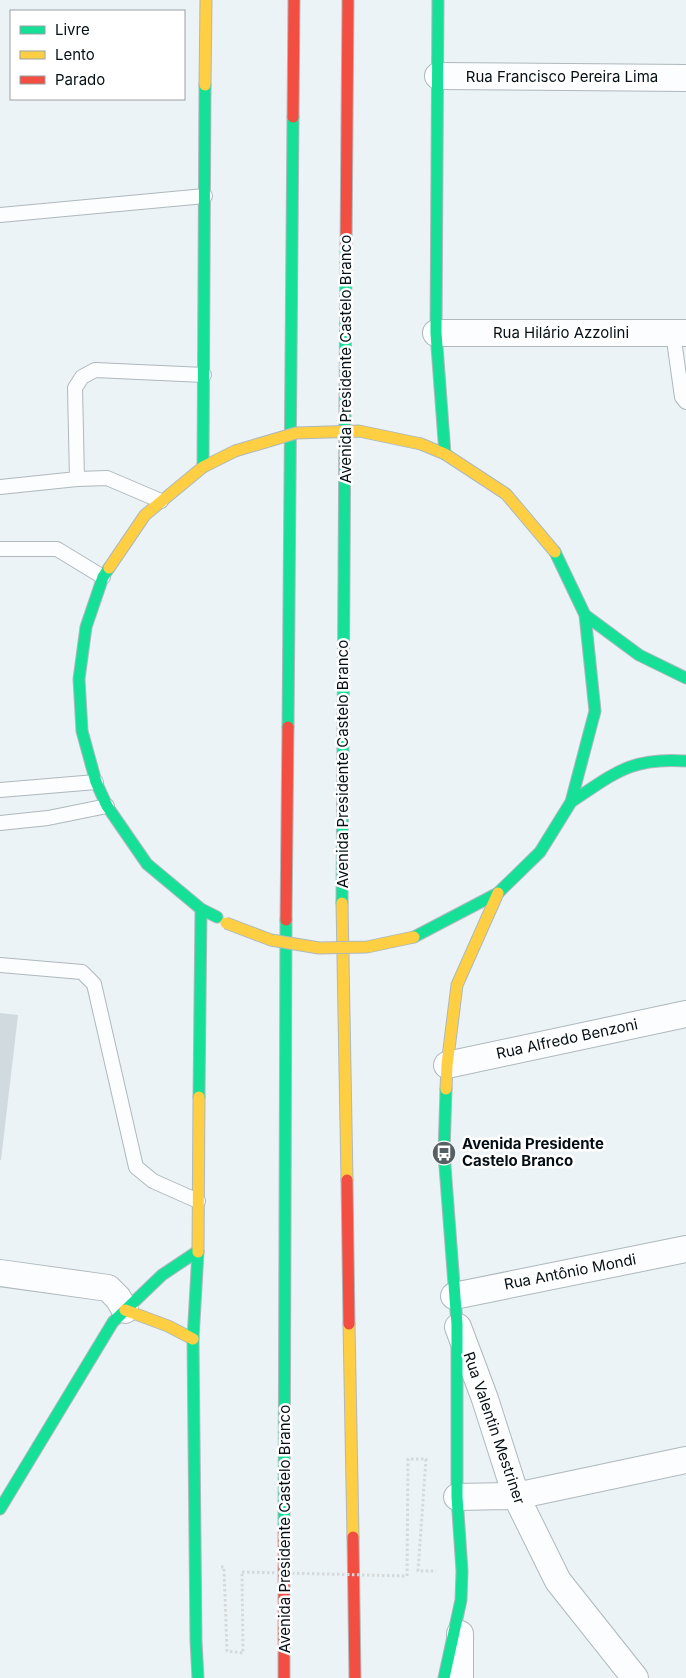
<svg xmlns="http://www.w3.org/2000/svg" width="686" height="1678" font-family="Inter,sans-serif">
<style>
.building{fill:#d0dadf}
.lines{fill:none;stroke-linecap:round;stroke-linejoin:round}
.lane-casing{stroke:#aeb8bd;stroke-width:16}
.street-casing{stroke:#aeb8bd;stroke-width:28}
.fast-casing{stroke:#aeb8bd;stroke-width:13}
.slow-casing{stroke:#aeb8bd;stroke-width:13}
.jam-casing{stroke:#aeb8bd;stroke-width:13}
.path{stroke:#d6d9da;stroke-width:3;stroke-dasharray:2.5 2.5;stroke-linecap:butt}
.lane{stroke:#fcfdfe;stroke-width:14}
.street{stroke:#fcfdfe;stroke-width:26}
.fast{stroke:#16e098;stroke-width:11}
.slow{stroke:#ffcf43;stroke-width:11}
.jam{stroke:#f24e42;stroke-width:11}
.slow-bridge-casing{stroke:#aeb8bd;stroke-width:13;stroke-linecap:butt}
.path-bridge{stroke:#d6d9da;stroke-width:3;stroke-dasharray:2.5 2.5;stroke-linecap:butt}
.slow-bridge{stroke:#ffcf43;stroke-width:11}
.labels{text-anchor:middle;stroke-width:5;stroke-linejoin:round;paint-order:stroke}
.street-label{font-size:15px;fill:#040f15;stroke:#fff}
.poi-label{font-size:15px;font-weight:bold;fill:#040f15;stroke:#fff;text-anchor:start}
</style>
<rect width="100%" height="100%" fill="#ebf3f7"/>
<path class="building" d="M0 1013 18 1015 1 1160H0Z"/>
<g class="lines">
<g class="lane-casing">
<path id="lane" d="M0 215 205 196
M673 333 682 397 686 402
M77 479 75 388 82 377 95 370 204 375
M0 487 77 479 107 478 161 501
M0 549H57L103 577
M0 790 96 782
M0 823 48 818 107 806
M0 965 82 972 94 984 136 1167 153 1181 198 1201"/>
</g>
<g class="street-casing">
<path id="street" d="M438 76 686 78
M436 333H686
M447 1065 686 1014
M0 1273 108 1288 118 1298 125 1310
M454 1296 686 1249
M458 1327 485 1399 516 1496 558 1581 635 1678
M457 1497 516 1496 686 1460
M460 1678V1634"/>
</g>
<g class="fast-casing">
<path id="fast" d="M438 0 436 333 445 454
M203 467 205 85
M109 568 103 577 86 627 79 679 82 731 96 782 107 806 147 864 201 909 217 917
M585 615 639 655 686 678
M288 727 293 117
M571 802C615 773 631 757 686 761
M342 903 346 246
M414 937 498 893 540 852 571 802 595 711 585 615 555 552
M446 1089 444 1153 457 1324V1497L462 1571 461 1600
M199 1097 201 909
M198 1252 193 1339 196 1641 198 1678
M0 1509 113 1322 162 1275 198 1251
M284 1531 286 920
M444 1678 461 1600"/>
</g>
<g class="slow-casing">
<path id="slow" d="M205 85 206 0
M421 444 445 454 506 494 555 552
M109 568 145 515 203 467 235 451
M342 903 347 1180
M446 1089 447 1065 457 985 498 893
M198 1252 199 1097
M125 1310 168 1326 193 1339
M349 1324 353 1537"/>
</g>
<g class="jam-casing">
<path id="jam" d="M293 117 294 0
M346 246 348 0
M286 920 288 727
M347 1180 349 1324
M353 1537 355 1678
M284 1678V1531"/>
</g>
<path class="path" d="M221 1567H224L227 1651 243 1653 242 1572
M407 1576 408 1459H426L418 1571H436"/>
<use href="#lane" class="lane"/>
<use href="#street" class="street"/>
<use href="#fast" class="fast"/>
<use href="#slow" class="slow"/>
<use href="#jam" class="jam"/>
<g class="slow-bridge-casing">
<path id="slow-bridge" d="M235 451 296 433 359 431 421 444
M226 923 271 940 319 948 367 947 414 937"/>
</g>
<path class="path-bridge" d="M242 1572 407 1576"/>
<use href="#slow-bridge" class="slow-bridge"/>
</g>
<defs>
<g id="bus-disc" transform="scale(1.25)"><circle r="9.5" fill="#555f64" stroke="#fff"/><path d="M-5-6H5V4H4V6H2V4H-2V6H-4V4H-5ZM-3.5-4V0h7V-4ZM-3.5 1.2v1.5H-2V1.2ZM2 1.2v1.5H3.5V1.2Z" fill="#fff"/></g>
</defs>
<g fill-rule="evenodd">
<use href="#bus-disc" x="444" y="1153"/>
</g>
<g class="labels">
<g class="street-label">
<text x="562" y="82">Rua Francisco Pereira Lima</text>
<text x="561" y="338">Rua Hilário Azzolini</text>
<text transform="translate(346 359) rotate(-90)" y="5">Avenida Presidente Castelo Branco</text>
<text transform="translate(343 764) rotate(-90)" y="5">Avenida Presidente Castelo Branco</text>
<text transform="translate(567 1039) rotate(-12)" y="5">Rua Alfredo Benzoni</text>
<text transform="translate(570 1272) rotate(-11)" y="5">Rua Antônio Mondi</text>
<text transform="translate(494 1428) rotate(71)" y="5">Rua Valentin Mestriner</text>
<text transform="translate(285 1529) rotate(-90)" y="5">Avenida Presidente Castelo Branco</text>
</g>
<g class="poi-label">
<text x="462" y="1149">Avenida Presidente<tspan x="462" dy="17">Castelo Branco</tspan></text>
</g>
</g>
<rect x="10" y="10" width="175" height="90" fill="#ffffff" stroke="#9b9fa1"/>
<rect x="20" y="26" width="25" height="8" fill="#16e098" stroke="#9b9fa1"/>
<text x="55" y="35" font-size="15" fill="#040f15">Livre</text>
<rect x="20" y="51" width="25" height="8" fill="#ffcf43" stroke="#9b9fa1"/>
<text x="55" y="60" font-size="15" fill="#040f15">Lento</text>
<rect x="20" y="76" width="25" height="8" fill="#f24e42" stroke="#9b9fa1"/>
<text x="55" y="85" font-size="15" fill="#040f15">Parado</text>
</svg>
